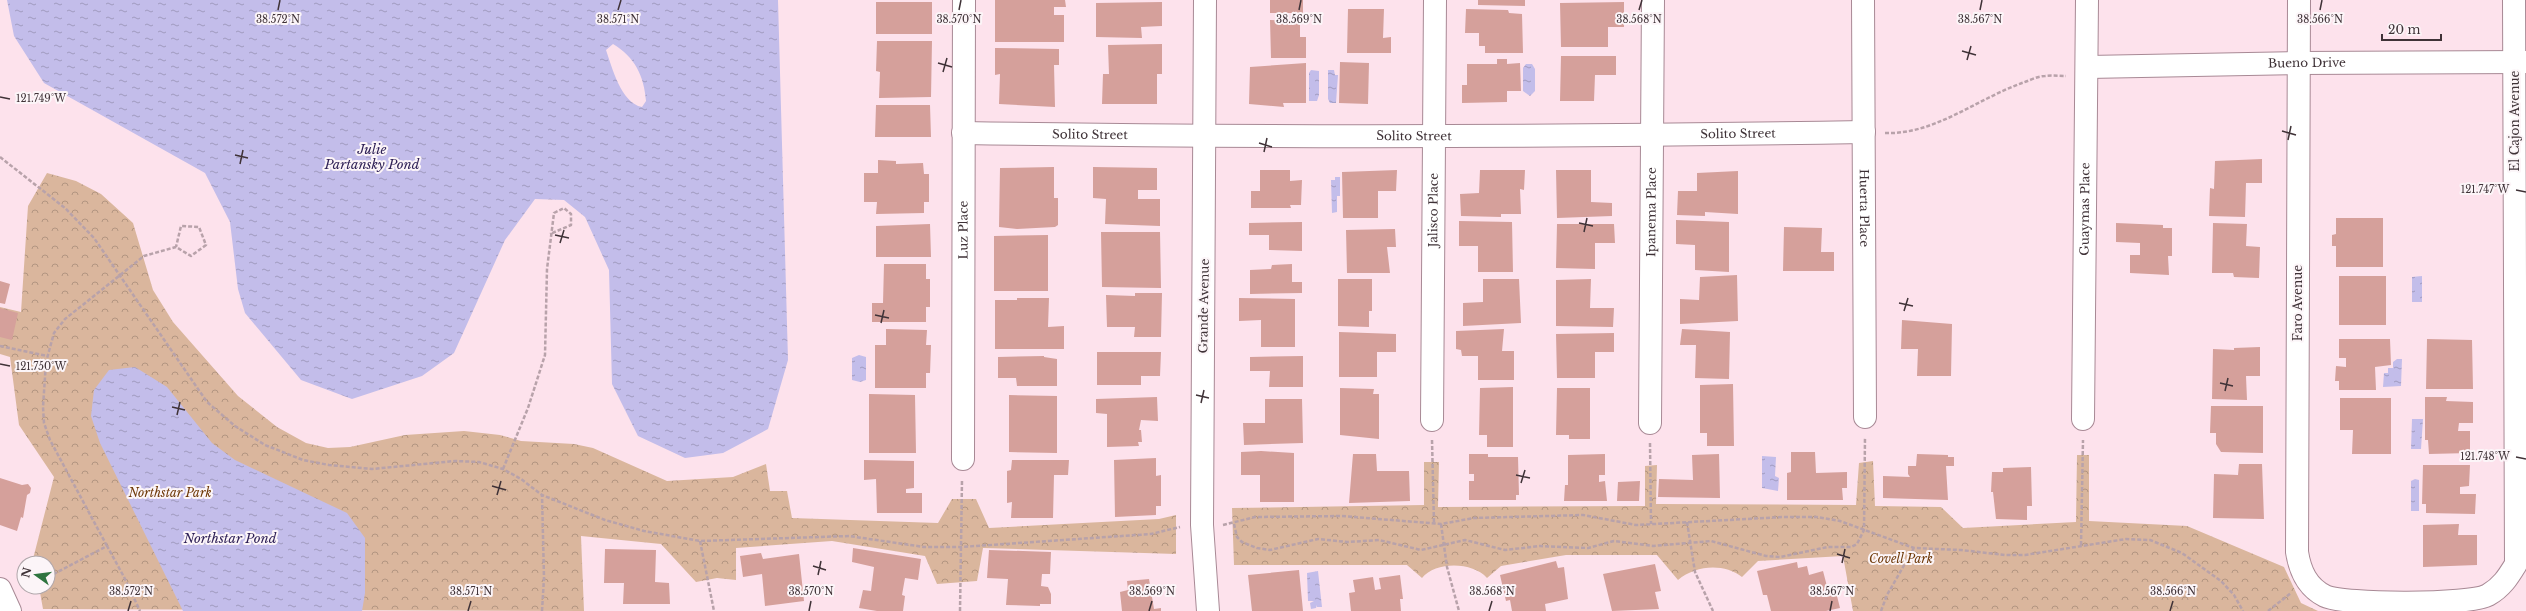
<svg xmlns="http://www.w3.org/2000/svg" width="2526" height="611" font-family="'Libre Baskerville',serif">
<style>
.park{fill:url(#park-crowns)}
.water{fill:url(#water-ripples);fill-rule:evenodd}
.building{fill:#d5a09b}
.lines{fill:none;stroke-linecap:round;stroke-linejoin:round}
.minor-casing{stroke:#a88995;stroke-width:24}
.path{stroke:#b8a2aa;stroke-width:2.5;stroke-dasharray:4 2;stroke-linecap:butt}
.minor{stroke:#fff;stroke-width:22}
.ticks{fill:none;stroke:#3f3237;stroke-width:1.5}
.labels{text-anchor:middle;stroke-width:4;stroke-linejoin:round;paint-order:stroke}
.street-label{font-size:12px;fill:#3f3237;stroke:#fcf5f8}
.park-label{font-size:12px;font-style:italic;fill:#6e3908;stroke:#fcf5f8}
.water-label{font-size:13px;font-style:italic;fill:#2f2157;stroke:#fcf5f8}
.ticks-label{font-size:10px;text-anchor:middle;fill:#3f3237;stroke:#fcf5f8;stroke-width:4;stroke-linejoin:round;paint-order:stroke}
</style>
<defs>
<pattern id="park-crowns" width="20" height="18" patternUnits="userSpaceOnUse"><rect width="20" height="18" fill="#dab69d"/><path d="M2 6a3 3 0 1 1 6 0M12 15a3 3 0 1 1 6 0" fill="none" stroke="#b29581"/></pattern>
<pattern id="water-ripples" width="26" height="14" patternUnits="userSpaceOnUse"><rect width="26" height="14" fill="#c3bdea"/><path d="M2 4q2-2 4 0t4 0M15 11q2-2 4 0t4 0" fill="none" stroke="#a09abe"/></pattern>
</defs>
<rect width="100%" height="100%" fill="#fde2ec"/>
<path class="park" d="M47 173 76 181 101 194 133 223 153 290 173 322 238 396 277 427 306 443 328 448 350 447 405 435 464 431 500 435 521 441 574 444 593 448 667 481 733 477 766 464 770 491H787L792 518 938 523 952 499H976L989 528 1159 519 1176 515V554L983 548 977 581 937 584 925 556 832 541 736 548V580L717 578 696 582 661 544 581 536 584 611 43 609 39 587H48V563H34L33 559 54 477 19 425 10 357 0 354V307L21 312 28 206Z
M2077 455H2089V521L2187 526 2284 567 2301 603 2318 611H1853L1843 556 1758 561 1742 577C1724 563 1696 565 1678 580L1657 555H1566L1501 566 1487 578C1473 562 1436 561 1422 578L1407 565H1234L1232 508 1424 505V462H1439L1438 507 1645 506V466L1657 465 1656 504 1856 505 1859 463 1873 461 1875 506 1941 507 1963 528 2076 522Z"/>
<path class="water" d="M7 0H778L788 360 768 429 723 453 685 458 638 436 612 384 609 270 585 217 564 200 535 199 505 240 454 353 422 376 352 399 301 380 245 313 238 289 230 222 205 173 44 83 14 36ZM613 44C635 57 644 76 646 101L642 107C621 103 612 67 606 50Z
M1526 64H1532L1535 69V91L1530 96 1523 91V68Z
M1311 70 1319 71V95L1317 101H1309V73Z
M1328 70H1334L1335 75H1338L1336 103H1330L1328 99Z
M1335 177H1340V196H1337V212L1332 213 1331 180H1335Z
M2422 276V302H2412V277Z
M859 355 866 357V380L860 382 852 380V358Z
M2397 359H2402L2401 386 2383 387 2384 373H2388V368H2393V362Z
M135 367 167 387 212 443 235 460 347 513 365 538V593L362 611H183L100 443 91 416 94 390 109 370Z
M2412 419H2423L2421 449H2411Z
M1762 456 1776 457 1775 476 1779 478 1778 491 1762 488Z
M2415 479 2419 480V511H2411V481Z
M1318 571 1322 607H1317V605L1316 608 1311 609 1310 603 1314 601H1308L1307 573Z"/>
<path class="building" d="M995 0H1065L1066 7H1054V15H1064V42H995Z
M1270 0H1303V13H1270Z
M1478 0H1525V6L1478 5Z
M876 2H932V34H876Z
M1162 2V26L1141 27 1142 38 1096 37V3Z
M1624 2V27H1608V47H1561L1560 3Z
M1348 9H1384L1383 38 1391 37V53H1347Z
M1466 9 1508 10 1509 13 1522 14 1523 53H1485V46H1479V33H1465Z
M1270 20 1300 21V37H1306V58H1271Z
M877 41H932L931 97 879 98 880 72 876 71Z
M1162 44V74H1157V104H1102L1103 74H1109L1108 45Z
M995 48 1059 49V65H1054L1055 107 999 104 1000 74 995 75Z
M1561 56H1616V75H1595L1594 101H1560Z
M1497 59H1507V64L1520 63 1521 91H1507V102L1462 103V85H1467V64H1497Z
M1340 62 1369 63 1368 104 1339 103Z
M1306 63V103H1283L1284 107 1249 104 1250 67Z
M876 105H930L931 137H875Z
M2262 159V183H2246L2245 217 2209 216 2210 188 2214 189 2215 161Z
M878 160 896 161V164L923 163 924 174H929V202H924V213L876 214 877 202H864V173H878Z
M1054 167V198H1058V225L1055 227 1017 229 999 227 1000 168Z
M1093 167 1157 168V190H1138V199H1160V226L1105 224 1106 199 1093 198Z
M1260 170H1290V181L1302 180 1301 205H1290L1291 208H1251V191H1260Z
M1397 170 1396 191H1378V218H1343L1342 172Z
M1480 170H1525L1524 190 1520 189 1521 214H1501V217L1461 216 1460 194 1479 193Z
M1556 170H1591V202L1612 203V216L1557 218Z
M1738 171V214L1705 212V216L1677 215 1678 191H1697V173Z
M2336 218H2383V267H2336V246H2332V235L2336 234Z
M1676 220 1729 222V272L1695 270V245L1676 244Z
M1459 221 1512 222 1513 272H1478V246H1459Z
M1302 222V251L1269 250V235H1249V223Z
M2116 223 2163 225V228H2172V256H2168L2169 275 2130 273V255H2140V243L2116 242Z
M2213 223 2247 224 2246 246 2260 247 2259 278 2234 277 2233 273H2212Z
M930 224 931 257H876V226Z
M1557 224H1614L1615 243H1595V269L1556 268Z
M1784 227 1822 228 1821 252H1834V271H1783Z
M1395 229 1396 247H1387L1390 273H1347L1346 230Z
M1101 232H1160L1161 288 1102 287Z
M1048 235V291H994V236Z
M884 264H926V279H930V307H926V322H872V303H883Z
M1292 264V282H1302V293L1250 294V270L1271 269 1272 265Z
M1737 275 1738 321 1680 324V299L1699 300 1700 277Z
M2339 276H2386V325H2339Z
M1338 279H1372V311H1369V327L1338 326Z
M1483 279H1519L1521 323 1463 326V303L1483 302Z
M1591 279 1590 308H1614L1613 327 1556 326V280Z
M0 281 10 284 5 304 0 303Z
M1135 293H1162L1161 337H1134L1135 327H1107L1106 295 1135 296Z
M1017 298H1049L1048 327 1064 326V349H995V300H1017Z
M1239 298 1295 299V347H1261V320L1239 321Z
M0 308 18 313 12 340 0 337Z
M1902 320 1952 324 1951 376H1917L1918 349H1901Z
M886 329 927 330 926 345H931L930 373H926V388H875V345H886Z
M1504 329 1502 351H1514V380H1478V356H1462L1461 350 1456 349V331Z
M1682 329 1730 332 1729 379 1695 378 1696 345H1680Z
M1339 332 1396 334V352H1377V377H1339Z
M1614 333V352H1595V378H1557L1556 334Z
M2339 339H2390L2391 365 2375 367 2376 390H2339V381H2335L2336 366 2346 367V358H2339Z
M2427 339 2472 340 2473 389H2426Z
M2260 347V376H2246L2247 400 2212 399 2213 349 2234 350V348Z
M1097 352H1161L1160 376H1141V385H1097Z
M1044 356V357L1057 359V386H1017L1016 378H998V357Z
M1303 356V387H1269L1270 371H1250V357Z
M1733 384 1734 446H1707V433H1700V385Z
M1513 387V447H1487V435H1479L1480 388Z
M1340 388 1374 389 1373 394H1379V439L1340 435Z
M1557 388H1590V439H1569V435H1556Z
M869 394 915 395 916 453H869Z
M1009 395 1057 396V453L1009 452Z
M1157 397 1158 421 1141 420 1139 430H1141L1142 442H1138L1139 446 1107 447V414L1096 413V399Z
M2425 397H2447L2446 401 2473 402V423H2459L2458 431H2470V453L2429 454 2428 440H2425Z
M2340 398H2391V454H2352L2353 430H2340Z
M1265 399H1302L1303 443 1244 445 1243 423H1265Z
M2211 406H2263V453L2221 452 2216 444V433H2210Z
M1261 451 1294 453V502H1260V475H1241V452Z
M1791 452H1815L1816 473 1847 472V488H1842L1843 500H1787V473L1791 472Z
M1353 454H1376L1377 471H1409L1410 501 1349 503Z
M1469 454H1488V457H1518L1519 495H1516V500H1469V481H1474V474H1469Z
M1605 454V475H1599V482L1605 481 1607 501H1564L1565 485H1568V455Z
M1719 454 1720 498 1658 497 1659 479 1693 480 1692 455Z
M1917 454 1948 455V457H1954V466H1946L1948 500 1883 498V476L1910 477 1908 474V466H1916Z
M1156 458V476L1161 475V506H1156V515L1115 517 1114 460Z
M864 460 914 461V488L906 489V493H922V513H877L876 479 864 480Z
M1012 460H1069L1068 475H1054L1053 518H1011L1012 502 1007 503V471L1011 470Z
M2239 464H2262L2264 519 2213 518 2214 474 2238 475Z
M2423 465H2470L2469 486 2460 487V494H2476L2475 514 2426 513V504H2422Z
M2031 467 2032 506H2027V520L1996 519 1993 492H1991L1992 472H2003V468Z
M0 478 22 485 28 484 31 488 30 493 27 495 23 518 21 517 17 531 0 525Z
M1640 481 1639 501H1617L1618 482Z
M2459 524 2458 535H2477V565L2423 567V525Z
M853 548 921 559 918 580 905 578 902 595 905 596 903 611H877L859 608 863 590 871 591 874 567 852 562Z
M605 549 656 550 655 582 669 583 670 604H623L624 583H604Z
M989 550 1051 552 1050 574H1042L1041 586 1048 587 1051 594V604H1040V606L1006 605 1008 579 987 578Z
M761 553 763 559 799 554 804 601 765 606 762 574 743 577 740 556Z
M1556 561 1558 568 1564 567 1568 599 1545 604 1546 611H1512L1510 600 1506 601 1500 575Z
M1797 562 1798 568 1807 566 1809 575 1823 571 1828 590 1835 588 1840 608 1826 611H1771L1767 595H1763L1757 571Z
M1655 564 1661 591 1655 592 1659 609 1612 611 1603 574Z
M1299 570 1303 611H1252L1248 575Z
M1400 575 1403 599H1400L1401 611H1351L1349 593 1355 592 1353 580 1373 577 1375 590 1381 589 1379 578Z
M1149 579 1154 609 1161 608V611H1122L1120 592 1128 590 1127 581Z"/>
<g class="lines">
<g class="minor-casing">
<g id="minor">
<path d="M1205 0 1202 525 1208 611"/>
<path id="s1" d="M1863 0 1865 417"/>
<path d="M2299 0 2297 552C2300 571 2307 587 2325 596 2344 605 2470 605 2488 595 2502 587 2508 577 2516 564L2514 0"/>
<path id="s2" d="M2088 67 2298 63 2526 62"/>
<path id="s3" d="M963 133C1263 138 1564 137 1864 132"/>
<path id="s4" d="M2083 419 2087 0"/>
<path id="s5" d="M1432 420 1435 0"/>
<path id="s6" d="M1650 423 1653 0"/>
<path id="s7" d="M963 459 964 0"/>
<path d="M0 589 10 611"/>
</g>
</g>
<path class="path" d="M1885 133C1934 135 1977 99 2022 83 2029 81 2037 76 2045 76 2052 75 2059 76 2066 76
M0 157 65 208 94 238 207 402 235 426 265 445 303 460 329 465 372 469 455 461 479 462 503 469 521 479 542 495 605 520 644 531 700 541 849 536 924 547H961L1151 534 1180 527
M0 346 47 356
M1432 440 1434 524
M1650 443 1651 524
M503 469 528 408 545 355 547 269 554 213 564 208 571 214V225L550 234
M1687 522 1695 572 1713 611
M1234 524 1237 537 1242 542 1257 548 1270 550 1318 539 1347 542 1379 540 1421 550 1465 540 1505 550 1540 546 1588 548 1614 541 1653 546 1711 541 1766 556 1780 557 1828 547H1851L1857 544 1864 530 1865 437
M1441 524 1447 567 1459 611
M1223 525 1255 517 1342 516 1441 524 1474 518 1583 515 1636 525 1783 517H1817L1840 521 1914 548 1961 550 2005 555H2025L2126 539 2150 540 2182 553 2221 581 2234 595 2243 611
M700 541 714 611
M2081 545 2083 440
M107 546 50 440 44 423 43 407 46 362 54 333 65 319 144 256 176 247 191 256 206 245 199 227 181 226 176 247
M48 577 107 546 124 577 140 611
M542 611 544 578 542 495
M960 611 962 480
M1881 611 1887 595 1914 548
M2268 611 2291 593"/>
<use href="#minor" class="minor"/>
</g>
<path class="ticks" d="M278 10 280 0M618 10 621 0M959 10 961 0M1299 10 1301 0M1639 10 1642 0M1980 10 1982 0M2320 10 2322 0M1962 51 1976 55M1967 60 1971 46M938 63 952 67M943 72 947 58M0 97 10 99M2282 131 2296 135M2288 140 2291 126M1259 143 1272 147M1264 152 1267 138M235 155 248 158M240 164 243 150M2516 190 2526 192M1579 223 1593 226M1584 232 1587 218M555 235 569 238M560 243 564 230M1899 303 1913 306M1904 311 1908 298M875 315 889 318M881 323 884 310M0 364 10 366M2220 383 2233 386M2225 391 2228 378M1196 395 1209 398M1201 403 1204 390M172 407 185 410M177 415 180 402M2516 457 2526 459M1516 475 1530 478M1521 483 1525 470M492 486 506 490M497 495 501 481M1837 554 1850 558M1842 563 1845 549M813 566 826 570M818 575 821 561M128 611 131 601M468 611 471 601M809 611 811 601M1149 611 1152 601M1489 611 1492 601M1830 611 1832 601M2170 611 2173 601"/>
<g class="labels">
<g class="street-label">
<text dy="4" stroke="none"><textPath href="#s2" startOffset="219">Bueno Drive</textPath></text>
<text transform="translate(2515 121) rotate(-90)" y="4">El Cajon Avenue</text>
<text dy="4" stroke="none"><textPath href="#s3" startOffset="775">Solito Street</textPath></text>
<text dy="4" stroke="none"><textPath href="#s3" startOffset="127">Solito Street</textPath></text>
<text dy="4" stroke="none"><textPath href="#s3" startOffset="451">Solito Street</textPath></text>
<text dy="4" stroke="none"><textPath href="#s1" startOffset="208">Huerta Place</textPath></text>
<text dy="4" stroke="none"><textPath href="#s4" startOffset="210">Guaymas Place</textPath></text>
<text dy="4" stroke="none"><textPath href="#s5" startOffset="210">Jalisco Place</textPath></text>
<text dy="4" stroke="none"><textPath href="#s6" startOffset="211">Ipanema Place</textPath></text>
<text dy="4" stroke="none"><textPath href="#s7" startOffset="229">Luz Place</textPath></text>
<text transform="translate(2298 303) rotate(-90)" y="4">Faro Avenue</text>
<text transform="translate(1204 306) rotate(-89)" y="4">Grande Avenue</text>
</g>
<g class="park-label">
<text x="170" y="497">Northstar Park</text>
<text x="1901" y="563">Covell Park</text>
</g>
<g class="water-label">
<text x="372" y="154">Julie<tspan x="372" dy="15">Partansky Pond</tspan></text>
<text x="230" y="543">Northstar Pond</text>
</g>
</g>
<g class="ticks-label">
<text x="1299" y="23">38.569°N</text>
<text x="1980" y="23">38.567°N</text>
<text x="2320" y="23">38.566°N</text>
<text x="278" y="23">38.572°N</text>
<text x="618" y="23">38.571°N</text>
<text x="959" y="23">38.570°N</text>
<text x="1639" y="23">38.568°N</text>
<text x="41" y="102">121.749°W</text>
<text x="2485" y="193">121.747°W</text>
<text x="41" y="370">121.750°W</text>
<text x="2485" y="460">121.748°W</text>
<text x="131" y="595">38.572°N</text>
<text x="471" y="595">38.571°N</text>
<text x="811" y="595">38.570°N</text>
<text x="1152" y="595">38.569°N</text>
<text x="1492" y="595">38.568°N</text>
<text x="1832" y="595">38.567°N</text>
<text x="2173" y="595">38.566°N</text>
</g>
<g transform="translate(36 575) rotate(284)"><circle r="19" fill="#fcf5f8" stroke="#b0a7ab"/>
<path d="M0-3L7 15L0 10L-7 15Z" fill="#2f743f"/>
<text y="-6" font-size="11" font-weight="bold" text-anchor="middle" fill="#3f3237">N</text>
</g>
<path d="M2382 34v6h59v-6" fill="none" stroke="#3f3237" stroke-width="2"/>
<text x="2388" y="34" font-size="12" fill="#3f3237" stroke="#fcf5f8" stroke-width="3" paint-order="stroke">20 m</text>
</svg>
